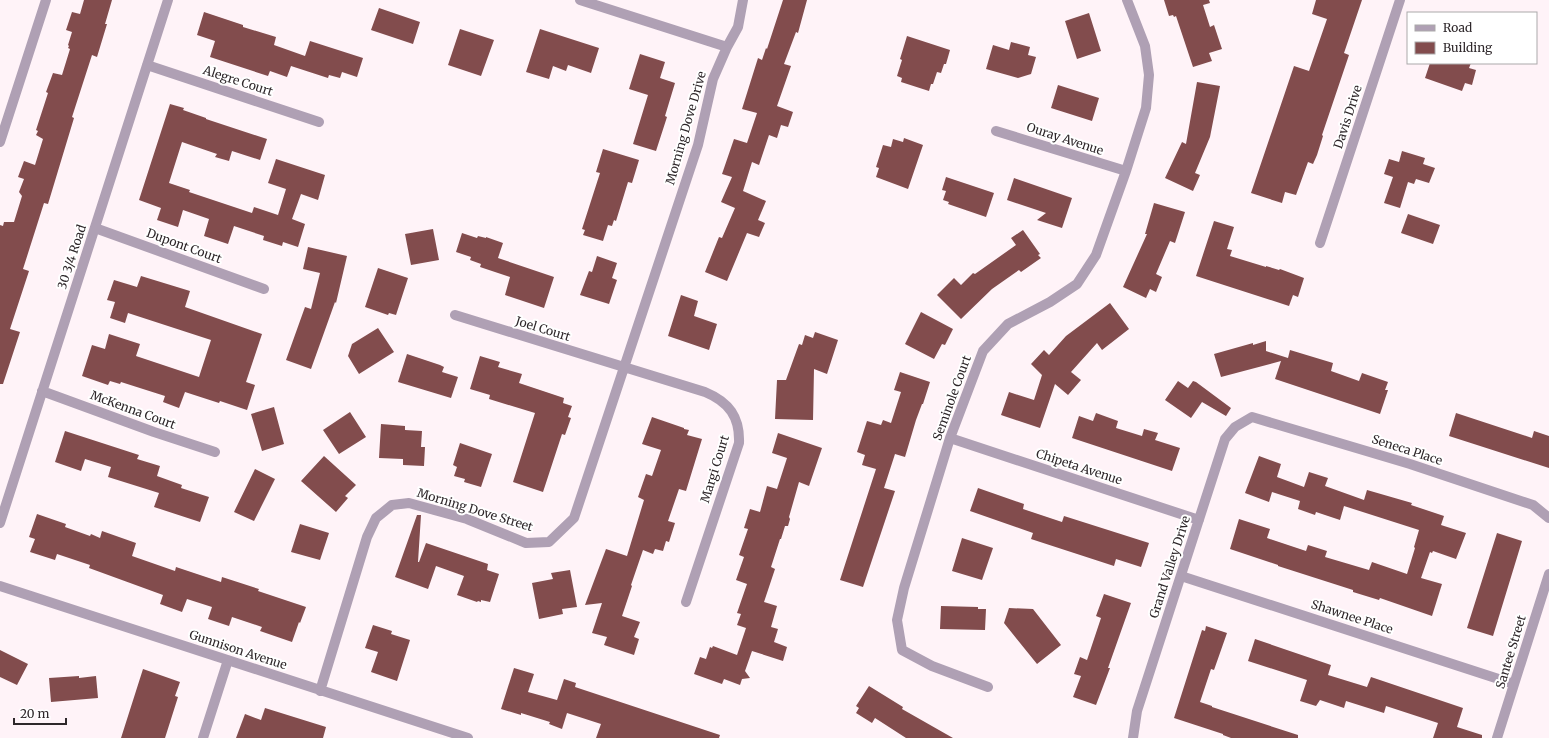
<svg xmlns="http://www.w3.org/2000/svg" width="1549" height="738" font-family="Merriweather,serif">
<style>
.building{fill:#824c4d}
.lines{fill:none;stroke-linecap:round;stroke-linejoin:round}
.minor{stroke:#afa0b4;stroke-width:10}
.labels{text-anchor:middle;stroke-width:4;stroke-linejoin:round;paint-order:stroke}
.street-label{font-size:12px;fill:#2e272a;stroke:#fff}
</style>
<rect width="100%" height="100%" fill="#fff3f8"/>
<path class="building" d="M84 0H112L105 24H107L97 57 92 55 72 117 74 118 48 204 44 203 23 269 29 271 10 329 20 332 3 384H0V225L3 226 4 222H14L22 196 19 192 24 179 18 177 24 161 35 165 43 139 36 135 38 131 36 130 48 93 46 92 53 73 62 75 70 49 68 48 69 46 68 45 72 32 66 30 72 12 80 14Z
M783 0H807L798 33 796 32 784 64 791 66 777 106 793 112 788 127 781 125 777 138 769 135 759 165 752 162 743 191 766 201 758 220 765 223 759 237 747 233 727 281 705 272 719 237 722 238 735 208 721 202 732 177 722 174 734 139 747 143 757 113 742 109 758 58 762 60 766 48 767 49Z
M1164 0H1209L1210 3 1203 5 1210 27 1214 25 1222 49 1209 53 1212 61 1193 67 1176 16 1174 17 1173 15 1169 16Z
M1316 0H1362L1344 53 1349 55 1322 135 1323 136 1317 155 1313 164 1308 162 1296 195 1285 192 1282 203 1251 193 1294 66 1309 71 1327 19 1312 14Z
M379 8 420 22 413 44 371 30Z
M204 12 243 25V27L276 37 274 45 305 56 310 41 363 58 357 77 342 72 340 78 329 75 328 78 291 66 287 77 270 71 268 76 210 57 215 41 197 35Z
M1089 13 1101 51 1077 59 1065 21Z
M460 29 494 40 481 76 448 65Z
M540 29 599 48 591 73 568 65 566 71 553 66 549 79 526 72Z
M907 36 950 50 946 64H944L941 73 937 72 933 84H931L929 91 901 82 902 78 897 76 902 60 900 59Z
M1011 42 1030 47 1028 55 1036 57 1031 74 1018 78 986 69 993 45 1009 50Z
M640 54 665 62 660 78 675 83 665 116 667 117 656 151 633 144 648 95 629 89Z
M1430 63H1471L1469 68 1476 70 1472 85 1465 83 1462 91 1425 78Z
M1197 82 1220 86 1210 137 1195 173 1200 175 1193 191 1165 178 1182 142 1186 144Z
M1058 85 1099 98 1092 121 1051 108Z
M170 104 184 108 183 110 206 118V119L267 139 260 160 232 151 229 161 215 157 217 154 182 142 169 183 190 190 189 192 252 213 254 207 278 215 286 189 268 183 276 159 325 175 318 200 301 194 292 219 305 224 298 247 283 242 282 246 263 240 264 236 234 226 228 244 204 236 209 219 183 210 178 227 157 220 161 208 139 200Z
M904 138 923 145 908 189 876 177 879 168 876 167 883 145 891 147 893 139 903 142Z
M603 149 639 160 632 183 628 182 616 221 614 220 612 226 608 225 603 241 583 235 585 230 582 229 600 173 596 172Z
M1402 151 1425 158 1423 164 1435 168 1429 183 1416 179 1414 184 1408 182 1400 208 1384 203 1393 177 1384 174 1389 159 1399 162Z
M946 177 994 193 986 217 948 204 949 202 943 200 946 191 942 190Z
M1014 178 1072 198 1062 228 1037 220 1046 213 1007 200Z
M1154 203 1185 212 1175 243 1170 241 1156 274 1162 277 1156 292 1150 289 1146 298 1123 287 1147 234H1145Z
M1408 214 1440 225 1433 244 1401 233Z
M1214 221 1234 227 1227 249 1232 250 1230 256 1266 267V266L1279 270 1280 269 1304 278 1298 297 1293 295 1289 306 1196 276Z
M433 229 439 260 411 265 405 234Z
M1023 230 1040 254 1038 255 1041 258 1021 272 1019 270 992 289 961 319 937 295 954 278 961 285 973 273 975 274 1016 245 1011 238Z
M462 233 477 238 478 236 486 238V237L503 243 498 258 554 277 544 308 505 295 510 277 480 267 481 264 470 260 471 257 456 252Z
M308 247 347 256 336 303 335 302 311 369 286 360 305 307 311 309 320 273 303 269Z
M597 256 617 263 612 278 617 280 609 304 580 295 589 271 592 272Z
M378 268 408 278 396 315 389 313 388 315 365 307Z
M141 276 190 291 185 307 262 334 246 382 255 385 247 410 220 401 219 403 185 392 179 408 163 402 165 396 121 382 120 384 110 381 108 385 82 376 92 345 105 349 109 334 140 344 136 356 199 377 211 340 128 313 125 323 110 318 115 302 107 300 114 280 137 287Z
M681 295 698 301 694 316 717 324 709 350 668 336Z
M1110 303 1129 329 1102 350 1097 343 1071 372 1081 380 1068 395 1055 384 1040 428 1001 415 1009 392 1034 400 1042 375 1031 364 1044 350 1049 355 1066 336Z
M921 312 953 329 945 345 942 344 934 359 905 344Z
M378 328 394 352 359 374 348 356 352 344Z
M815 332 838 340 827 374 814 369 813 420 775 419 777 380H786L799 344 802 345 805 335 813 338Z
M1266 341V351L1288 358 1290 350 1333 363 1331 371 1359 381 1362 373 1388 382 1385 390H1388L1380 414 1275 379 1281 361 1221 377 1214 354 1253 343V345Z
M407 354 440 365 444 367 442 372 458 377 451 398 398 382Z
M480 356 500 362 498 367 522 374 519 383 564 398 563 403 572 406 568 417 571 418 565 435 562 434 543 492 513 482 535 413 489 399 490 395 470 389Z
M900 372 930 382 923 404H922L916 420 905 457 895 454 884 488 895 491 863 587 840 580 876 469 862 465 865 455 857 452 867 421 881 425 883 420 891 423 901 392 894 390Z
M1178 381 1188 388 1193 381 1196 382 1231 408 1226 416 1202 402 1191 418 1165 400Z
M274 407 284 444 262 451 251 414Z
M350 412 366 437 339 454 323 430Z
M1096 413 1118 421 1116 428 1142 436 1144 429 1158 433 1155 440 1180 448 1172 471 1072 438 1079 416 1093 421Z
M1456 413 1532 438 1534 431 1549 436V468L1449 436Z
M652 417 684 428V429L689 430 687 435 702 439 686 491 679 489 668 521 675 523 669 542 666 541 663 551 655 549 653 554 643 550 631 585 632 586 622 616 640 622 634 637 639 639 634 655 604 645 607 637 592 633 602 603 585 605 606 549 627 556 644 500 638 497 646 474 652 476 661 450 642 444Z
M381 424 405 426V430L422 431 421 447H425L424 466 403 465V459L379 458Z
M65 431 139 455 137 459 160 466 157 476 182 485 181 488 209 497 200 522 154 507 159 493 108 477 111 467 85 459 81 471 55 462Z
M778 433 822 448 809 486 799 482 789 517 790 519 788 526H785L781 539H780L771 567 775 569 764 602 777 606 771 627 778 629 774 642 787 647 783 661 752 651 745 671 750 678 742 679 740 685 724 679 722 684 694 674 700 657 706 659 710 647 712 648 713 646 737 655 746 628 737 625 741 614 737 613 747 584 736 580 744 557 739 555 748 529 744 528 750 509 760 512 767 486 777 489 787 458 772 453Z
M460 443 492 454 481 487 464 482 465 479 454 476 457 467 453 465Z
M324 456 356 485 345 496 348 498 336 512 301 481Z
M1259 456 1281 464 1277 477 1304 487 1309 472 1328 478 1325 486 1364 500 1367 490 1412 503 1411 505 1444 516 1441 525 1466 533 1456 559 1433 551 1432 553 1430 552 1421 578 1442 584 1432 616 1380 598 1379 600 1353 592V590L1278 566V565L1230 549 1239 519 1270 529 1267 538 1306 551 1308 545 1327 551 1325 557 1369 570 1372 562 1407 574 1415 548 1414 547 1419 530 1344 506 1340 520 1316 512 1315 515 1298 509 1300 501 1272 492 1269 502 1245 493Z
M255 469 275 479 254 521 234 512Z
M978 488 1024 504 1023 509 1062 522 1064 516 1149 543 1141 567 1116 559 1114 566 1031 539 1033 533 970 511Z
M37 514 66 524 65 527 90 536 91 534 100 538 102 531 136 543 132 556 175 571 176 567 221 582 222 577 259 589 258 591 306 607 300 623 299 622 292 642 260 631 262 627 232 617 229 626 208 619 212 607 187 599 182 612 160 604 163 595 89 568 90 565 57 554 55 560 30 552 35 539 29 537Z
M417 515H421L418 562H419L426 543 488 564 487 570 499 574 490 602 481 600V602L478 601 477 602 457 595 464 576 436 566 428 589 395 577Z
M300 524 329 533 320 560 291 552Z
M1497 533 1522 541 1493 636 1467 628Z
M962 538 993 548 982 580 952 571Z
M570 570 577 607 562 609 563 614 539 619 532 583 553 579 551 573Z
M1104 594 1131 603 1108 668H1110L1096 705 1073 697 1081 676 1074 674 1080 657 1087 660 1101 618 1096 616Z
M941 606 978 607V609H986L985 630 940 629Z
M1009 608 1033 609 1061 645 1037 664 1004 623Z
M373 625 392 631 391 634 410 640 397 681 371 672 378 652 365 648Z
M1206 626 1227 633 1214 670 1211 669 1200 702 1212 706V707L1298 735V738H1231L1223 735V734L1174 718 1202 630 1205 631Z
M1255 639 1331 665 1328 675 1367 687 1371 677 1463 708 1457 727 1482 735V738H1433L1438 723 1386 706 1384 713 1346 701 1344 708 1320 700 1316 706 1300 701 1307 680 1248 661Z
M0 650 28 664 17 685 0 677Z
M514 668 534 674 528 692 557 700 564 679 576 683 575 687 720 735 719 738H596L601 724 567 713 562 729 549 724 550 722 521 713V715L501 709Z
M143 669 180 682 175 696 178 697 165 738H121Z
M79 676V678L96 676 98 698 51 702 49 678Z
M869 686 903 707 902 709 953 738H906L875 718 872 723 856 713 859 708 856 706Z
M265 708 326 727 323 738H236L245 714 261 720Z"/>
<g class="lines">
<path class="minor" d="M580 0 727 47
M147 65 319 122
M996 131 1126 171
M0 142 46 0
M95 228 264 289
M1320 243 1400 0
M455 315 705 392C729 402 740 417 739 443L686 602
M42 391 154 432 215 452
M950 438 1199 520
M0 523 168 0
M1181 576 1514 684
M0 586 468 738
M988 687 932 666 902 650 897 620 904 588 950 438 983 351 1008 324 1050 302 1077 284 1096 255 1126 171 1146 108 1149 75 1145 46 1127 0
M320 691 367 537 376 518 392 505 409 503 467 519 526 543 549 542 574 518 698 145 713 79 727 47 738 27 743 0
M203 738 228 660
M1133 738 1137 711 1225 439 1235 427 1252 417 1410 464 1533 505 1549 518
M1497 738 1549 574"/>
</g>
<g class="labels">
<g class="street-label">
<text transform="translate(238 81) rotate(18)" y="4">Alegre Court</text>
<text transform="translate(1348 117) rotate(-72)" y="4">Davis Drive</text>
<text transform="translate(686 128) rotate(-74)" y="4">Morning Dove Drive</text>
<text transform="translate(1065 139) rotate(18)" y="4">Ouray Avenue</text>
<text transform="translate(184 246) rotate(20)" y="4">Dupont Court</text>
<text transform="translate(72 257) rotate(-72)" y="4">30 3/4 Road</text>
<text transform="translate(543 329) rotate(17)" y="4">Joel Court</text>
<text transform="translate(952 398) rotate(-70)" y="4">Seminole Court</text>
<text transform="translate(133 410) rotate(20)" y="4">McKenna Court</text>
<text transform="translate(1407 450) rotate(18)" y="4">Seneca Place</text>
<text transform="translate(1079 467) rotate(18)" y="4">Chipeta Avenue</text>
<text transform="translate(715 469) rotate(-73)" y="4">Margi Court</text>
<text transform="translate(475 510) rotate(17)" y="4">Morning Dove Street</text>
<text transform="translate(1170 567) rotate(-72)" y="4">Grand Valley Drive</text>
<text transform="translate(1352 617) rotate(18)" y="4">Shawnee Place</text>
<text transform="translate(238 650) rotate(18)" y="4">Gunnison Avenue</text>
<text transform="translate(1511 652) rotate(-73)" y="4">Santee Street</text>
</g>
</g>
<rect x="1407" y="12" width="130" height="52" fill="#ffffff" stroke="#aba9aa"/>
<rect x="1415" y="25" width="20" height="6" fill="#afa0b4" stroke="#aba9aa"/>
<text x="1443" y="32" font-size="12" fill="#2e272a">Road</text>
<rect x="1415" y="42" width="20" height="12" fill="#824c4d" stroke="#aba9aa"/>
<text x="1443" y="52" font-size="12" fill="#2e272a">Building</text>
<path d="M14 718v6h52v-6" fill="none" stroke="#2e272a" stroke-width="2"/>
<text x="20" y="718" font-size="12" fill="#2e272a" stroke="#ffffff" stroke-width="3" paint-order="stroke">20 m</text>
</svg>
